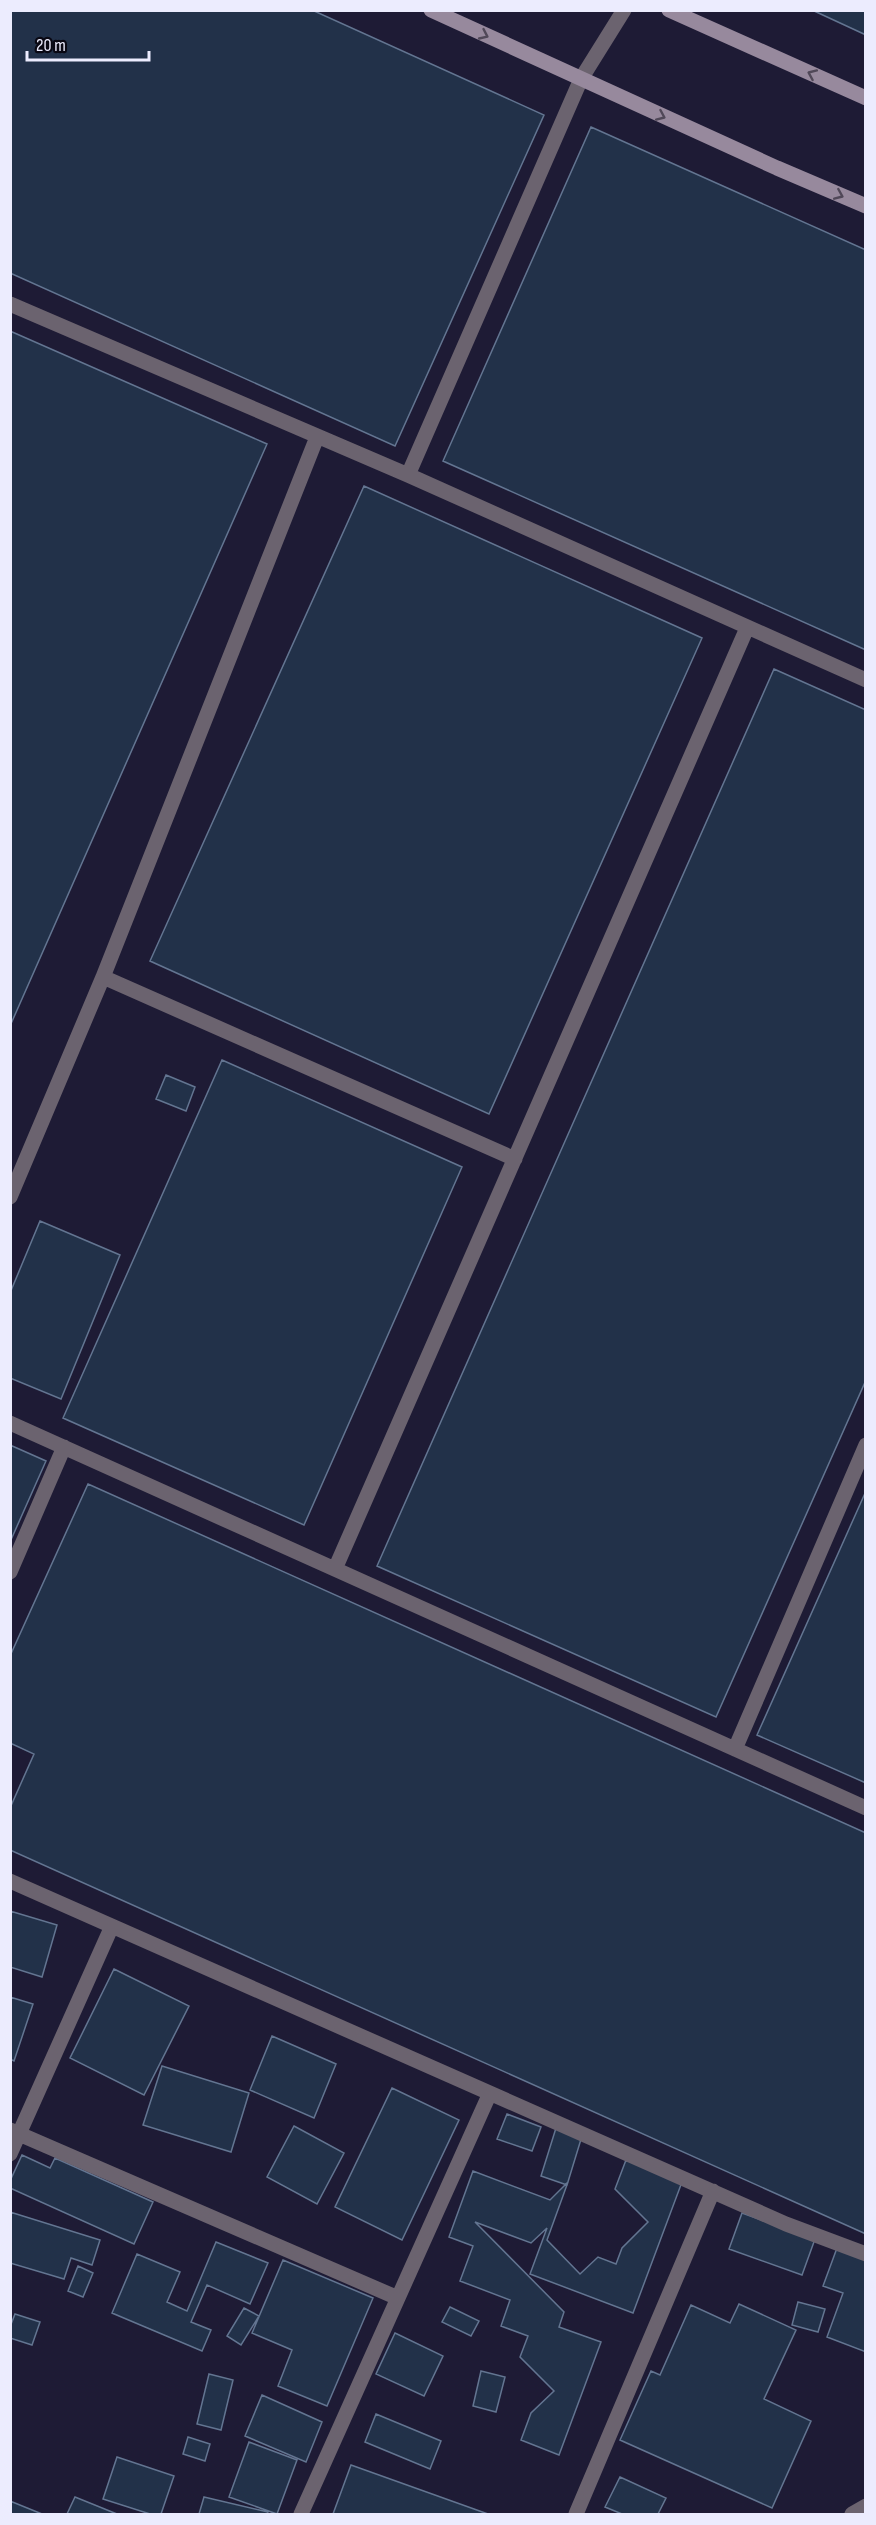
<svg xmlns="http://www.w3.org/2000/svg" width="876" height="2525" font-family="'Sofia Sans Condensed',sans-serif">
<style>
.building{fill:#223149;stroke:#637591;stroke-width:1.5}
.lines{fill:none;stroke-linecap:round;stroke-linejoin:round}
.minor{stroke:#6b636f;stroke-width:15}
.secondary{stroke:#97899d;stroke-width:15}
.oneway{stroke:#504858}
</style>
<rect width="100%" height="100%" fill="#1e1b35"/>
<path class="building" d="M10 10H312L544 115 395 446 10 273Z
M812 10H866V35Z
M591 127 866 250V650L443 461Z
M10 331 267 444 10 1026Z
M364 486 702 638 489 1114 150 961Z
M774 669 866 710V1380L716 1717 377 1566Z
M222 1060 462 1167 304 1525 63 1418Z
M166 1075 195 1087 186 1111 156 1099Z
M40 1221 120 1255 61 1399 10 1378V1293Z
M10 1445 46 1461 10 1542Z
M88 1484 866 1833V2234L10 1850V1808L34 1754 10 1743V1656Z
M866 1491V1783L757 1735Z
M10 1911 57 1925 42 1977 10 1967Z
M114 1969 189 2006 144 2095 70 2058Z
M10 1997 33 2004 14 2061 10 2059Z
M272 2036 336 2064 314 2118 250 2090Z
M162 2066 249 2093 231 2152 143 2125Z
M392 2088 459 2120 402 2240 335 2207Z
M507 2114 541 2127 532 2151 497 2139Z
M294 2126 344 2153 317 2204 267 2177Z
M556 2128 582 2136 567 2185 541 2176Z
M22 2155 50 2168 55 2158 153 2202 134 2244 10 2188V2181Z
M626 2160 682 2182 633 2313 530 2274 547 2228 531 2243 475 2222 564 2312 559 2327 601 2342 559 2455 521 2440 531 2413 554 2391 520 2357 528 2336 501 2326 510 2300 460 2281 473 2246 449 2237 473 2171 550 2200 568 2182 547 2240 580 2274 598 2257 616 2264 622 2248 648 2222 615 2189Z
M10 2212 100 2240 92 2265 71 2258 64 2279 10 2263Z
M742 2213 815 2239 802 2275 729 2249Z
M216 2242 268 2263 250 2304 207 2285 191 2322 211 2330 202 2351 112 2313 137 2254 180 2272 167 2302 187 2311Z
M837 2248 866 2258V2352L827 2337 843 2293 823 2286Z
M283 2260 373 2298 327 2406 278 2386 292 2350 252 2333Z
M78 2266 93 2273 83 2297 68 2291Z
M798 2302 825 2309 818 2332 792 2325Z
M739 2304 796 2330 764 2399 811 2421 772 2508 620 2440 651 2371 660 2375 691 2305 730 2323Z
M450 2307 479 2321 471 2336 442 2322Z
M244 2308 259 2316 241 2345 227 2336Z
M15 2314 40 2322 32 2345 10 2338V2327Z
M395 2333 443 2356 424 2396 376 2374Z
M481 2371 505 2377 496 2412 473 2406Z
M209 2374 233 2380 221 2430 197 2424Z
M262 2395 322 2422 306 2462 245 2436Z
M376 2414 441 2441 430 2469 365 2442Z
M188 2437 210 2444 205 2461 183 2454Z
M249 2442 297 2460 277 2514 229 2497Z
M117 2457 174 2476 161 2514H150L103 2499Z
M351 2465 488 2514H333Z
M620 2477 666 2498 658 2514H622L605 2507Z
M75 2497 117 2514H67Z
M204 2497 268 2512 267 2514H199Z
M10 2501 42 2514H10Z"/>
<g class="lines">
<path class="minor" d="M10 304 408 475 866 680
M408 475 581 79 624 10
M103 977 515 1159
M10 1197 103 977 317 437
M10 1423 866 1808
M335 1569 747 628
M10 1572 64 1447
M735 1749 866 1445
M10 1881 786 2224 866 2254
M10 2130 398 2298
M10 2154 112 1926
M301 2514 490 2093
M576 2514 713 2191
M852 2514 866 2506"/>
<path class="secondary" d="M431 10 777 168 866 206
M669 10 866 98"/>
</g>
<defs><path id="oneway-chevron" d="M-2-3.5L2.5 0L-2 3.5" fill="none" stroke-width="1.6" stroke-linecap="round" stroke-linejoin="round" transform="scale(1.5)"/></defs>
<g class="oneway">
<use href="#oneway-chevron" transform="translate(484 35) rotate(25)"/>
<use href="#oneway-chevron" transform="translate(812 74) rotate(-156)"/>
<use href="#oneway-chevron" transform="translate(661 116) rotate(24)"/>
<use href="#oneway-chevron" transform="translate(839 195) rotate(23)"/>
</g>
<rect width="876" height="2525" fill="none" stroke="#ececfe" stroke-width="24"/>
<path d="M27 51v9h122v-9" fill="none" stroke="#ececfe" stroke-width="3"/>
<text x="36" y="51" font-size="18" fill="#ececfe" stroke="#090813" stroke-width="4.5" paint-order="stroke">20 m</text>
</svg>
